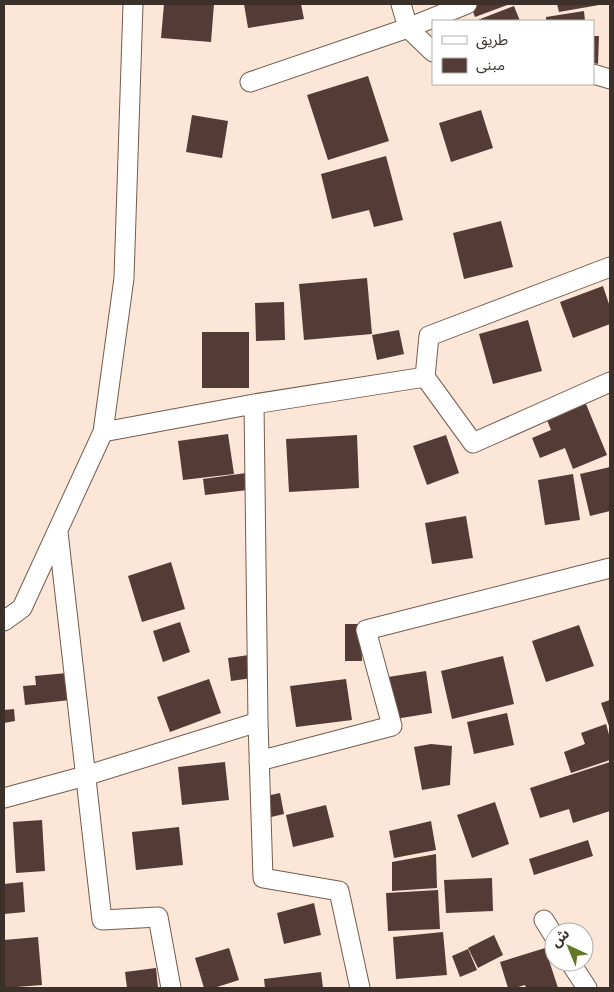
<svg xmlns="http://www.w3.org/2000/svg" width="614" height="992" font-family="Inter,'Noto Sans Arabic',sans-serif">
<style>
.building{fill:#553b36}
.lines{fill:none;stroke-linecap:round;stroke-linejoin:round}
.minor-casing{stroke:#745c4d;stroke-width:21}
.minor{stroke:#fff;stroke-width:19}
</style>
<rect width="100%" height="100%" fill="#fce6d8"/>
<path class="building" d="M164 4H214L211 42 161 38Z
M244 4H301L304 19 248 28Z
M470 4H510L475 17Z
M557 4H599V5L559 12Z
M514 6 520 21H475Z
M584 11 585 21H546V17Z
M593 36H599L598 64 593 63Z
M368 76 389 141 328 160 307 95Z
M481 110 493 148 451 162 439 123Z
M192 115 228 121 222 158 186 152Z
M386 156 403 220 374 227 369 210 332 219 321 174Z
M501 221 513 267 464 279 453 233Z
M367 278 372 334 304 340 299 284Z
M603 286 610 307V324L573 338 560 302Z
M284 302 285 340 256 341 255 303Z
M528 320 542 371 493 384 479 334Z
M399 330 404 354 377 360 372 335Z
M202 332H249V388H202Z
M586 404 607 455 573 469 565 448 540 458 532 438 551 430 547 420Z
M228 434 234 474 183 480 178 441Z
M357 435 359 488 289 492 286 439Z
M446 435 459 473 427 485 413 446Z
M610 467V511L590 516 580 474Z
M246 473 248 490 205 495 203 479Z
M573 474 580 520 545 525 538 480Z
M466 516 473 558 432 564 425 523Z
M171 562 185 609 142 622 128 576Z
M180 622 190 652 163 662 153 631Z
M345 624H361L362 661H345Z
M579 625 594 666 546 682 532 641Z
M249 655 252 678 231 681 228 658Z
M503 656 514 704 452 719 441 671Z
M426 671 432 713 395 719 388 677Z
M67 673 70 700 25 705 23 686 36 685 35 676Z
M209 679 221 713 170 732 157 697Z
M346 679 352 720 296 727 290 686Z
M610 700V729L601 703Z
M14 709 15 721 4 723V710Z
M507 713 514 745 474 754 467 722Z
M606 724 610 738V760L571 773 564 752 585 744 581 733Z
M431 744 452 746 450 785 422 790 414 747Z
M225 762 229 800 182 805 178 767Z
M610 762V811L573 823 569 809 540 818 530 788Z
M280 793 284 814 271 817 266 796Z
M495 802 509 844 472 858 457 815Z
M326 805 334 837 293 847 286 815Z
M42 820 45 871 16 873 13 822Z
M431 821 436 850 394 858 389 831Z
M179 827 183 865 136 870 132 832Z
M588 840 593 856 534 875 529 859Z
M436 854 437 888 392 891V862Z
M492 878 493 911 446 913 444 880Z
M23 882 25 912 4 914V884Z
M438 890 440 929 388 931 386 893Z
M314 903 321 935 284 944 277 913Z
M443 932 447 975 396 979 393 937Z
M494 935 503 955 478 968 468 948Z
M38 937 42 985 4 988V940Z
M229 948 239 980 214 988H204L195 958Z
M545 948 558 988H526L525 985 515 988H508L500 962Z
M468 949 477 970 460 977 452 956Z
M156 968 158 988H127L125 972Z
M321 972 323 988H265L264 979Z"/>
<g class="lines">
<g class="minor-casing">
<path id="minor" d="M401 4 408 28 433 52
M593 74 610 79
M250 82 408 28 467 4
M610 267 429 336 425 377 473 443 610 382
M254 404 258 722 263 878 339 891 360 988
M103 432 254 404 425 377
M58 532 102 920 158 917 171 988
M4 621 22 608 103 432 124 278 133 4
M259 761 392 726 366 630 610 568
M4 798 85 776 258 722
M544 920 554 936
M570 962 587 988"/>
</g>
<use href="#minor" class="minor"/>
</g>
<rect width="614" height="992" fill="none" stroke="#3b312a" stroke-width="10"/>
<rect x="432" y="20" width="162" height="65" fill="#ffffff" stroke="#b1adaa"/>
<rect x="442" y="36" width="25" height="8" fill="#ffffff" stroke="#b1adaa"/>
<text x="476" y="45" font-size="15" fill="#3b312a">طريق</text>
<rect x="442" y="58" width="25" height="15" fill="#553b36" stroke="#b1adaa"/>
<text x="476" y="70" font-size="15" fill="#3b312a">مبنى</text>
<g transform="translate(569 947) rotate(316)"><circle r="24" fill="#ffffff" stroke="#b1adaa"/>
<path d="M0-4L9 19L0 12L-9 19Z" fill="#637726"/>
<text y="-8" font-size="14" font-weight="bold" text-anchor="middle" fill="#3b312a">ش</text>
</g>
</svg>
